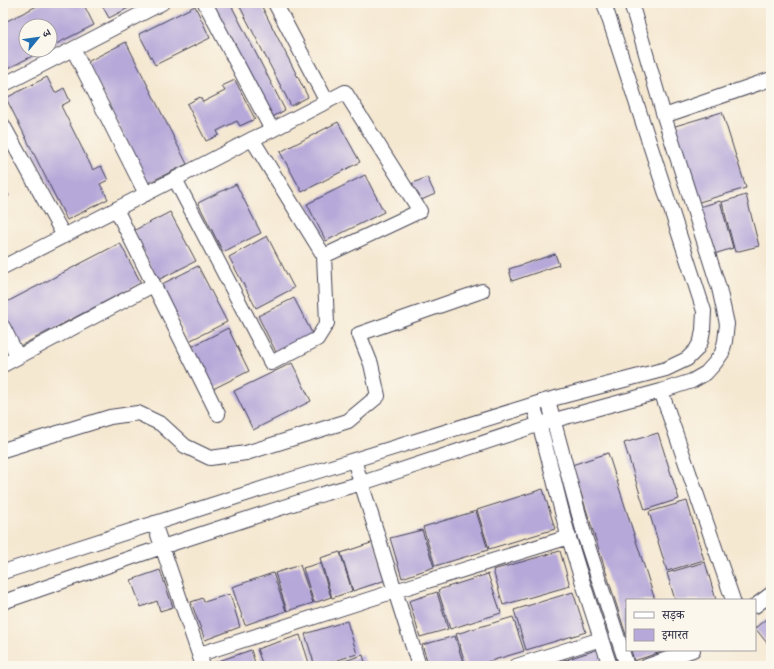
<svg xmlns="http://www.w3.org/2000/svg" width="774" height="669" font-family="Alegreya,'Noto Serif Devanagari',serif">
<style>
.building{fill:#b6a8d9}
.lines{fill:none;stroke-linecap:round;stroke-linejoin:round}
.minor-casing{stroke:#424052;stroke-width:16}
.minor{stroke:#fff;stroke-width:14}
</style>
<rect width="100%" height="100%" fill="#fbf7ec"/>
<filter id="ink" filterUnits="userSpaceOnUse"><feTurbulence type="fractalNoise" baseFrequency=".025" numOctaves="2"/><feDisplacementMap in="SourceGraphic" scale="8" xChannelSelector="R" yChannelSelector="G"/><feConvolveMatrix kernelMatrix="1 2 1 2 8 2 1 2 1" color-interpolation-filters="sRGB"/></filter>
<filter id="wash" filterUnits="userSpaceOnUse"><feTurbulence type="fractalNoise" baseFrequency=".012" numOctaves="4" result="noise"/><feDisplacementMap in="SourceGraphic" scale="16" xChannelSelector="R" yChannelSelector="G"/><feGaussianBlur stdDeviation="0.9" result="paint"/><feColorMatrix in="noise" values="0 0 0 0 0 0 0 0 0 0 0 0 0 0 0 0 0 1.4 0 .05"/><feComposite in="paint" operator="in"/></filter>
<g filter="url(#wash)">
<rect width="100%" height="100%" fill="#f5e8d1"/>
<g id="blocks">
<path class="building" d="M43 3H83L94 25 50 47V26H26V50H44L3 71V23Z
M101 3H138L109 18Z
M209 3H230L285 110 269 119Z
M238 3H260L308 97 291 106Z
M195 6 210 38 155 65 139 34Z
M126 42 187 164 148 183 87 62Z
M47 77 55 93 64 88 70 101 61 106 93 170 101 166 108 180 100 184 108 199 67 220 6 98Z
M235 80 255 119 240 126 237 121 217 131 219 135 206 141 187 104 200 97 203 102 225 91 222 86Z
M722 112 746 188 696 203 672 127Z
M338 122 360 162 302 192 280 152Z
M365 175 384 212 326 241 307 204Z
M427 177 435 194 417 202 409 185Z
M3 184 9 196 3 199Z
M236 184 261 233 223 252 198 203Z
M746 195 759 246 735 252 722 202Z
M720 201 733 248 711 255 696 208Z
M170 212 196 261 158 280 133 231Z
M267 236 294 288 256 308 229 257Z
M120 243 141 283 20 346 3 313V304Z
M555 254 559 265 512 281 509 269Z
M198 266 227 322 189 341 160 285Z
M294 298 314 337 278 356 258 316Z
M228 328 249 371 213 389 191 347Z
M292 363 311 401 253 430 234 391Z
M658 433 679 499 645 510 624 443Z
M608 453 655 600H627V638L572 465Z
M543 489 555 529 489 549 477 510Z
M687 501 704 560 667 571 649 512Z
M476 511 488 550 435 566 423 527Z
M422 530 434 567 402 578 390 538Z
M374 542 386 580 353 591 341 553Z
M560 551 570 586 503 605 493 570Z
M340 552 352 591 332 598 320 558Z
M705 562 716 600H675L667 573Z
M320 563 331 597 314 603 303 568Z
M300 565 313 603 287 611 275 573Z
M160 570 173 607 160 611 157 601 141 607 131 580Z
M273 573 286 611 245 625 232 587Z
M488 574 501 613 450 629 438 590Z
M437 592 448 629 420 637 409 601Z
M573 592 586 632 526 650 514 610Z
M230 594 240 627 205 640 191 602 203 598 204 602Z
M771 615V648L755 628Z
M513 617 524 651 474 666H466L456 634Z
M347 621 357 654 319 666H315L305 634Z
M300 635 310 666H263L257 649Z
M455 636 464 666H429L422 645Z
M599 649 605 666H570L568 659Z
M251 650 256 666H211L210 664Z
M631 650H667L634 661Z
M363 655 366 666H329Z
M567 659 569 666H545Z"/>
</g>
</g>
<g filter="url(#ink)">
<use href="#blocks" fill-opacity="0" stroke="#424052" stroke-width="1"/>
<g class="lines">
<g class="minor-casing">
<path id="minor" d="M205 3 272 130
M275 3 327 102
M73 49 146 194
M3 85 162 3
M664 116 771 79
M3 125 64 236
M175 179 271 363 317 339 327 323 324 256
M116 209 218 414
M3 267 175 179 252 139 272 130 345 92 420 211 324 256 252 139
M3 327 18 357
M3 365 153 285
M661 391 733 600
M548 400 585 537 627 666
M533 405C548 448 556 493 569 538 582 581 596 624 610 666
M3 450 110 417 138 413 161 424 185 446 210 458 246 453 348 421 378 396 371 364 359 334 482 291
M354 460 395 591 419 666
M154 523 203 666
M3 572 286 481 548 400 666 369 687 359 696 350 701 341 703 330 704 311 604 3
M3 602 162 547 326 493 362 483 540 424 661 391 692 381 706 373 715 363 722 353 725 341 727 324 719 288 664 116 640 33 631 3
M755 606 771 594
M200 654 395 591 569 537
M516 666 601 639
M647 666 693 650"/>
</g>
<use href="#minor" class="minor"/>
</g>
</g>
<rect width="774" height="669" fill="none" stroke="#fbf7ec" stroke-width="16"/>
<rect x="626" y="599" width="130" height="52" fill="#fbf7ec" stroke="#a4a2a5"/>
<rect x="634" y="612" width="20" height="6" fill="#ffffff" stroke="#a4a2a5"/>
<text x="662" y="619" font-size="12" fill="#22223b">सड़क</text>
<rect x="634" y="629" width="20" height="12" fill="#b6a8d9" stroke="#a4a2a5"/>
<text x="662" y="639" font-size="12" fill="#22223b">इमारत</text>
<g transform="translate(38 38) rotate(61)"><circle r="19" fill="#fbf7ec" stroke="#a4a2a5"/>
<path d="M0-3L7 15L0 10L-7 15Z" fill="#1f6fb2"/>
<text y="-6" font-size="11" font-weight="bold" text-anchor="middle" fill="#22223b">उ</text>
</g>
</svg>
